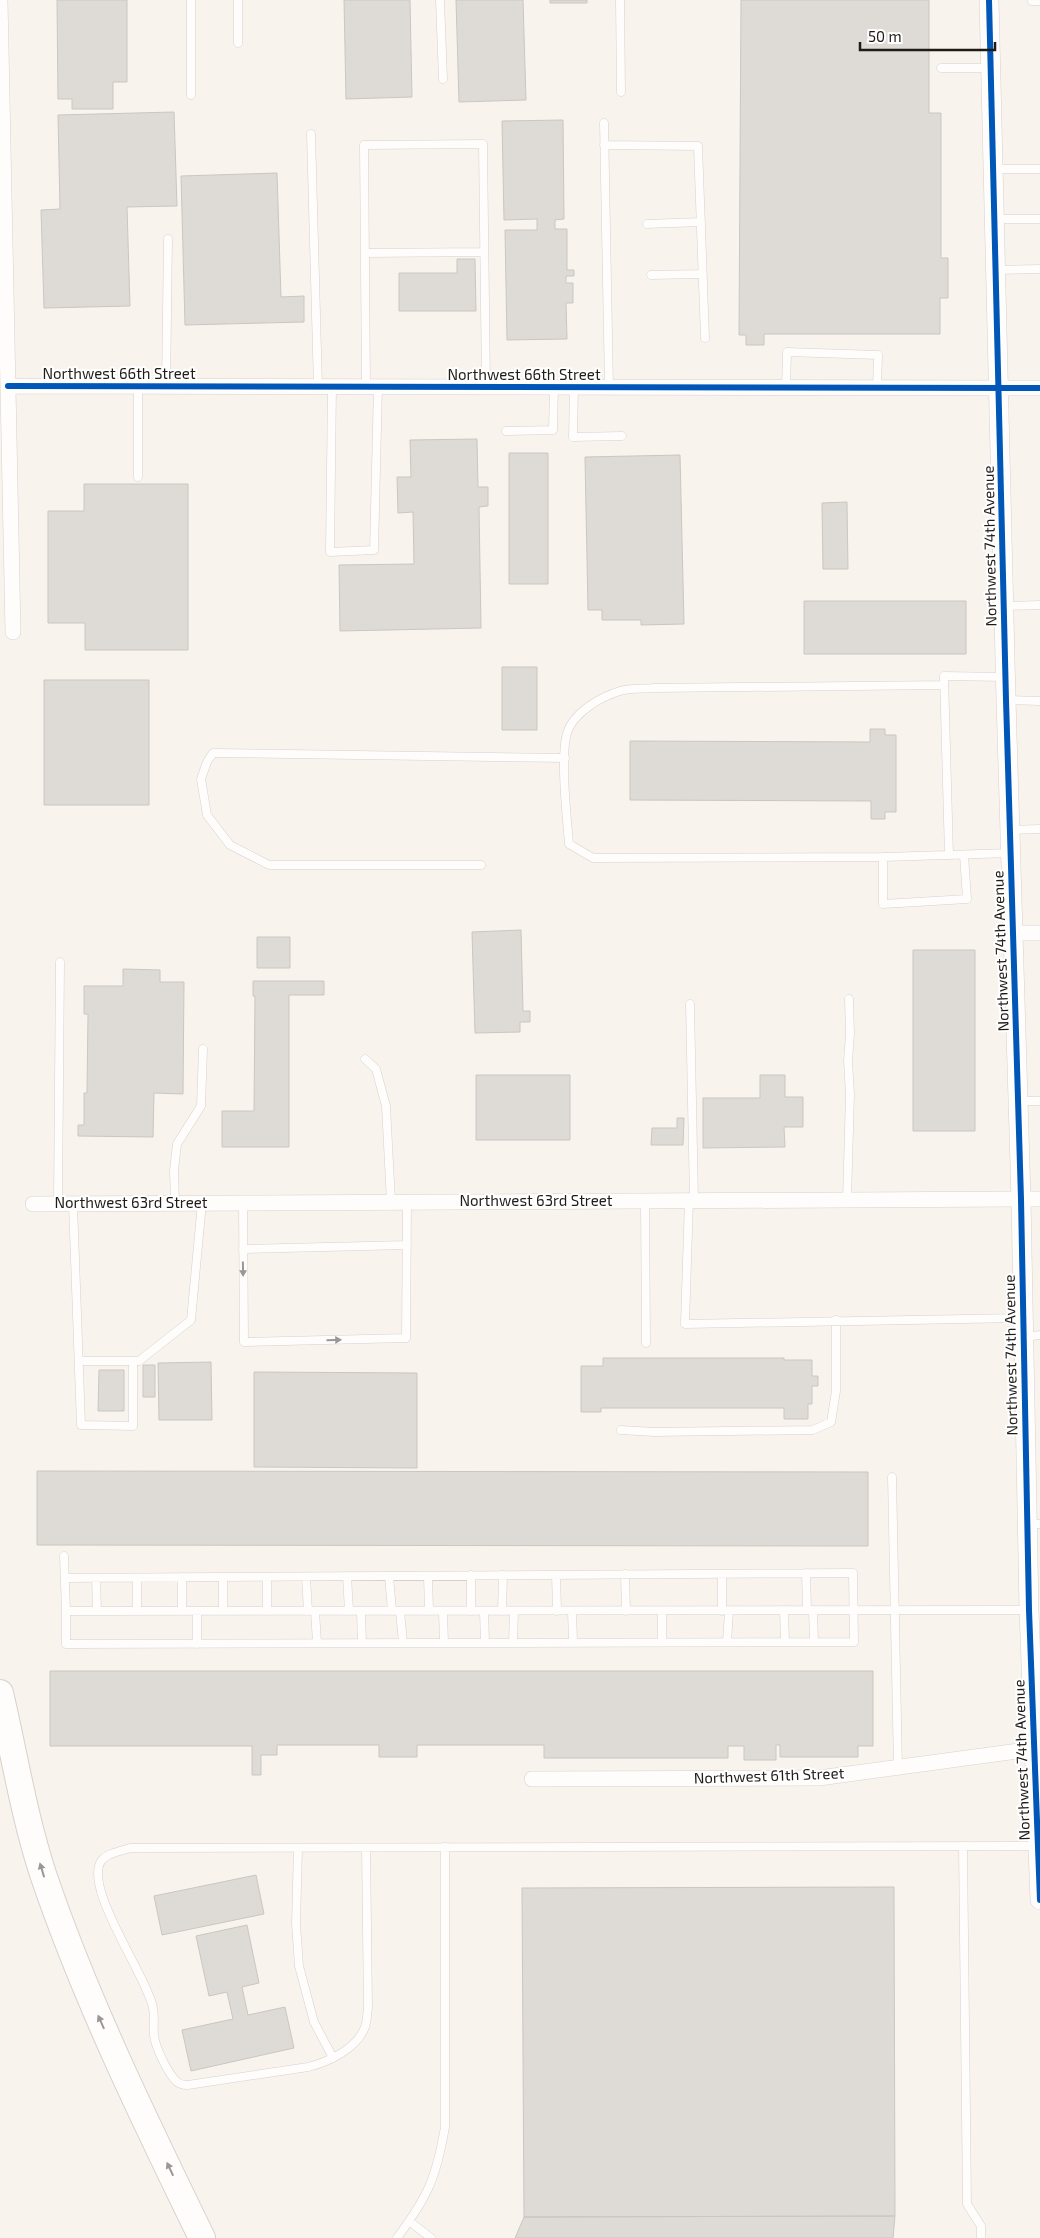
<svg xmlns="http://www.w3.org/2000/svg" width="1040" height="2238" font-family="'Exo 2',sans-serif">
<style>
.building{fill:#dedad5;stroke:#cac6c2}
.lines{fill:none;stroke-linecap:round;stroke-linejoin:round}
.service-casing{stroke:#d6d1cd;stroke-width:9}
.minor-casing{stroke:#d6d1cd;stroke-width:16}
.tertiary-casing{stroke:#d6d1cd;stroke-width:20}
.motorway-casing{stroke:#d6d1cd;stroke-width:28}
.service{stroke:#fefdfc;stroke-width:8}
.minor{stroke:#fefdfc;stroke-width:15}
.tertiary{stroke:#fefdfc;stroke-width:19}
.motorway{stroke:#fefdfc;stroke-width:26}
.cycleway-casing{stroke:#fff;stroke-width:9}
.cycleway{stroke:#0057b8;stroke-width:6}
.oneway{fill:#9a9795}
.labels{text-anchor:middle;stroke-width:4;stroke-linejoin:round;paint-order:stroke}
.street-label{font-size:15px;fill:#1f1b17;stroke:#fff}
</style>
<rect width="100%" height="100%" fill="#f9f3ed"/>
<path class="building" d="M57 0H127V82H113V109H72V99H58Z
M344 0H410L412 97 346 99Z
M456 0H523L526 100 459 102Z
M550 0H587V3H550Z
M741 0H929V113H941V258H948V298H940V334H764V345H746V335H739Z
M174 112 177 206 127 207 130 306 44 308 41 210 60 209 58 115Z
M563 120 564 219 555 220V229H567V270H574V276H566V283H573V303H566L567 339 507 340 505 230H537V219L504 220 502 121Z
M277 173 281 297 304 296V322L185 325 181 176Z
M457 259H475L476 311H399V273H457Z
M477 439 478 487H488V506L479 507 481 628 340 631 339 565 414 564 413 512 398 513 397 477H411L410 440Z
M509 453H548V584H509Z
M680 455 684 624 641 625V620H602V610H588L585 457Z
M84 484H188V650H85V623H48V511H84Z
M847 502 848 569H823L822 503Z
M804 601H966V654H804Z
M502 667H537V730H502Z
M44 680H149V805H44Z
M870 729H885V735H896V812H885V819H871V801L630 800V741L870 742Z
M521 930 523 1011H530V1022H520V1032L475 1033 472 932Z
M257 937H290V968H257Z
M913 950H975V1131H913Z
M123 969 160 970V982H184L183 1094 154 1093 153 1137 78 1136V1125H84V1093H87L88 1014H84V986H123Z
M253 981H324V995H289V1147H222V1111H254L255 996H253Z
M476 1075H570V1140H476Z
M760 1075H785V1097H803V1127H784L785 1147 703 1148V1098H760Z
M677 1118H684L683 1145H651L652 1128H677Z
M603 1358H784V1360H812V1376H818V1386H812V1404H808V1419H784V1408H601V1412H581V1366H603Z
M211 1362 212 1420H159L158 1363Z
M143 1365H155V1397H143Z
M99 1370H124V1411H98Z
M254 1372 417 1373V1468L254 1467Z
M37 1471 868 1472V1546L37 1545Z
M50 1671H873V1746H858V1757H780V1745H776V1760H744V1746H728V1758H544V1745H417V1757H379V1745H277V1755H261V1775H252V1746H50Z
M256 1875 264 1914 162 1935 154 1896Z
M894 1887 895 2216 524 2217 522 1888Z
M247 1925 259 1983 242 1987 248 2015 285 2007 294 2048 191 2071 182 2030 233 2019 227 1992 209 1996 196 1936Z
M895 2216 893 2238H515L524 2217Z"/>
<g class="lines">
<g class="service-casing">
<path id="service" d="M191 0V95
M440 0 443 79
M620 0 621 92
M1032 1H1040
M238 43V0
M941 68H991
M604 123 609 388
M311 134 318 387
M604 145 698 146 705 338
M994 169H1040
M995 219H1040
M647 224 701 222
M365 253 484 252
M995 270 1040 269
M651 275 702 274
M138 386V477
M166 386 168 239
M332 387 330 552 374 550 378 387
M366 387 364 145 483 144 486 387
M574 388 573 437 622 436
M786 388 787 352 878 355 877 389
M506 431 553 430 554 388
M1004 606 1040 605
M1007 700 1040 701
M1010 830 1040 829
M949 855 944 676 1005 677
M964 855 967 899 883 904V857L1011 853
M883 857 593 858 569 844C567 818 560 757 567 733 573 713 600 697 620 691 630 688 643 689 654 688L944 685
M481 865H269L230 845 207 815 201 779 207 762 213 753 565 758
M690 1004 694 1200
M365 1059 376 1069 386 1106 391 1202
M1018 1101H1040
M689 1200 685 1324 1022 1318
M847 1200 850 1094 848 1061 850 1034 849 999
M645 1201 646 1343
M58 1203 60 962
M175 1203 174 1170 177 1144 201 1106 203 1049
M243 1203 244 1342 406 1338 407 1202
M73 1204 81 1425 133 1426V1361
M243 1249 407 1245
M1025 1337 1040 1335
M79 1361H139L191 1320 202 1203
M621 1430 654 1432 813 1430 831 1422 836 1391V1320
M892 1477 898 1768
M1027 1524H1040
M64 1556 66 1611 1029 1610
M806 1573 807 1610
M625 1574 626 1611
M471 1575V1611
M556 1575 557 1611
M347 1576 349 1611
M389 1576 392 1611
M428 1576 429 1611
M182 1577V1611
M267 1577V1611
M306 1577 308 1611
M65 1578 853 1573 854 1642 66 1644V1611
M96 1578 97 1611
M137 1578V1611
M784 1610 785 1642
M813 1610 814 1642
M197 1611V1644
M223 1611V1577
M315 1611 317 1643
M361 1611 362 1643
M400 1611 403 1643
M443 1611 444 1643
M484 1611 485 1643
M502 1611 503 1575
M572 1611 573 1642
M722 1611V1574
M662 1642V1611
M727 1642 729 1611
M513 1643 514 1611
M963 1846 967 2204 981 2226V2238
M298 1848 296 1924 299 1966 314 2022 333 2058
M366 1848 368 2008C367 2014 367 2022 365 2027 357 2049 328 2062 308 2067L188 2085C183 2085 178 2084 175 2080 167 2071 155 2047 154 2035 153 2026 155 2017 153 2008 148 1978 81 1885 102 1860 108 1853 121 1851 130 1848L1038 1846
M409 2221 431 2238
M397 2238C428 2196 436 2179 445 2127V1847"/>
</g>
<g class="minor-casing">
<path id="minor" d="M0 0 13 632
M8 386 1040 388
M1013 933H1040
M33 1204 1040 1199
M532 1779 819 1778 1040 1748"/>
</g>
<g class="tertiary-casing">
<path id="tertiary" d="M989 0 1006 700 1021 1199 1029 1610 1040 1900"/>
</g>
<g class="motorway-casing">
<path id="motorway" d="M0 1693C14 1753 24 1816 43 1874 85 1998 145 2121 202 2238"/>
</g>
<use href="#service" class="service"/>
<use href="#minor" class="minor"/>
<use href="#tertiary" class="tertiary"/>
<use href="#motorway" class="motorway"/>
<g class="cycleway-casing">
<path id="cycleway" d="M989 0 1006 700 1021 1199 1029 1610 1040 1900
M8 386 1040 388"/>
</g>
<use href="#cycleway" class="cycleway"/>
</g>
<defs><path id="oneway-solid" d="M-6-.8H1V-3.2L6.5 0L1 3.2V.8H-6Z" transform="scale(1.25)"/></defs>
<g class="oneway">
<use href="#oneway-solid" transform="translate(243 1269) rotate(89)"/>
<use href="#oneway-solid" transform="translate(334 1340) rotate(-1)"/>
<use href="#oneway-solid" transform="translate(42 1870) rotate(-107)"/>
<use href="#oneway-solid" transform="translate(101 2022) rotate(-114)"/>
<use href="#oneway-solid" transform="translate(170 2169) rotate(-115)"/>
</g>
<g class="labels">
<g class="street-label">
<text x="119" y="379">Northwest 66th Street</text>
<text x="524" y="380">Northwest 66th Street</text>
<text transform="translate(990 546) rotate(-91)" y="5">Northwest 74th Avenue</text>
<text transform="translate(1001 951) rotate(-92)" y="5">Northwest 74th Avenue</text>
<text x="536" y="1206">Northwest 63rd Street</text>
<text x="131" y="1208">Northwest 63rd Street</text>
<text transform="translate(1011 1355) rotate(-91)" y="5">Northwest 74th Avenue</text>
<text transform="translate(1022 1760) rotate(-92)" y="5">Northwest 74th Avenue</text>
<text transform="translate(769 1776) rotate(-2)" y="5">Northwest 61th Street</text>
</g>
</g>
<path d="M860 42v8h135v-8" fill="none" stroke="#1f1b17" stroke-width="2.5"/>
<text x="868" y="42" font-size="15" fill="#1f1b17" stroke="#ffffff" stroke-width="4" paint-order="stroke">50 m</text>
</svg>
